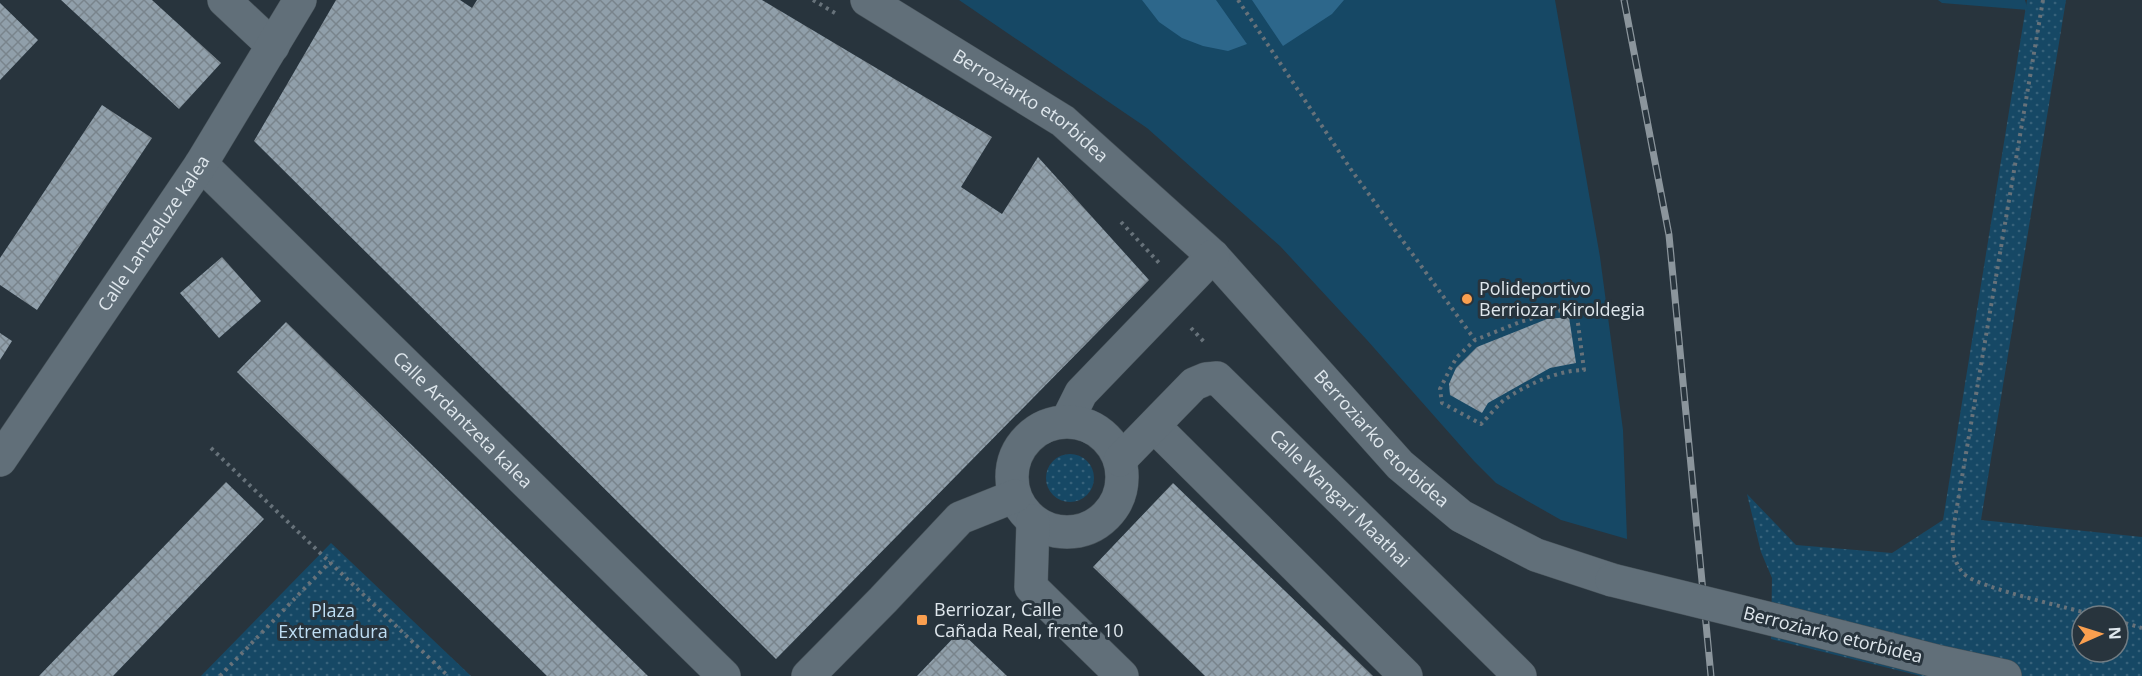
<svg xmlns="http://www.w3.org/2000/svg" width="2142" height="676" font-family="'Open Sans',sans-serif">
<style>
.grass{fill:url(#grass-dots);fill-rule:evenodd}
.garden{fill:#164865}
.water{fill:#2d678b}
.building{fill:url(#building-cross-hatch)}
.lines{fill:none;stroke-linecap:round;stroke-linejoin:round}
.minor-casing{stroke:#465158;stroke-width:34}
.path{stroke:#67727a;stroke-width:4;stroke-dasharray:3 4.5;stroke-linecap:butt}
.minor{stroke:#616f79;stroke-width:33}
.rail-casing{stroke:#8b959c;stroke-width:7}
.rail{stroke:#28343d;stroke-width:4.5;stroke-dasharray:14;stroke-linecap:butt}
.minor-bridge-casing{stroke:#465158;stroke-width:34;stroke-linecap:butt}
.minor-bridge{stroke:#616f79;stroke-width:33}
.poi-dot{fill:#fa9f4f;stroke:#28343d;stroke-width:2}
.labels{text-anchor:middle;stroke-width:6;stroke-linejoin:round;paint-order:stroke}
.street-label{font-size:18px;fill:#dfe7ed;stroke:#28343d}
.poi-label{font-size:18px;fill:#dfe7ed;stroke:#28343d;text-anchor:start}
.park-label{font-size:18px;fill:#bfdef4;stroke:#28343d}
</style>
<defs>
<pattern id="grass-dots" width="8" height="8" patternUnits="userSpaceOnUse" patternTransform="scale(1.5)"><rect width="8" height="8" fill="#164865"/><path d="M2 2h.1M6 6h.1" fill="none" stroke="#37627b" stroke-width="1.8" stroke-linecap="round"/></pattern>
<pattern id="building-cross-hatch" width="8" height="8" patternUnits="userSpaceOnUse" patternTransform="scale(1.5)"><rect width="8" height="8" fill="#909faa"/><path d="M0 0l8 8M0 8l8-8" fill="none" stroke="#79848c"/></pattern>
</defs>
<rect width="100%" height="100%" fill="#28343d"/>
<path class="grass" d="M2027 0H2066L1981 520 2142 537V676H1921L1771 639 1772 578 1761 552 1747 494 1796 545 1892 553 1943 520ZM2082 616H2118V652H2082Z
M1046 478a24 24 0 1 1 48 0a24 24 0 1 1-48 0Z
M331 543 471 676H201Z"/>
<path class="garden" d="M959 0H1555L1600 257 1623 430 1627 539 1561 520 1496 483 1474 461 1367 340 1280 246 1147 128Z
M1938 0H2025L2028 10 1942 3Z"/>
<path class="water" d="M1142 0H1216L1247 44 1228 51 1203 46 1182 38 1159 22Z
M1252 0H1344L1332 14 1283 46Z"/>
<path class="building" d="M61 0H152L221 63 179 109Z
M336 0H460L472 8 477 0H762L992 137 961 187 1002 214 1038 157 1149 280 776 659 254 141Z
M0 3 38 40 0 80Z
M102 105 152 138 37 310 0 285V258Z
M222 257 261 301 219 338 180 293Z
M1569 317 1576 363 1550 368 1488 403 1482 413 1450 395 1449 384 1456 368 1477 347 1547 319Z
M286 322 648 676H547L237 372Z
M0 333 12 341 0 360Z
M226 482 264 519 113 676H39Z
M1173 483 1373 676H1205L1093 567Z
M960 631 1007 676H917Z"/>
<g class="lines">
<g class="minor-casing">
<g id="minor">
<path d="M224 0 273 46"/>
<path id="s1" d="M867 0 1063 121 1213 256 1400 465 1461 516 1536 555 1612 580"/>
<path id="s2" d="M201 164 724 676"/>
<path d="M1067 421 1081 393 1213 256"/>
<circle cx="1067" cy="477" r="55"/>
<path d="M1154 426 1406 676"/>
<path id="s3" d="M0 460 201 164 300 0"/>
<path id="s4" d="M1120 460 1194 384 1206 379 1217 378 1520 676"/>
<path d="M1033 521 1031 587 1122 676"/>
<path d="M1779 621 1936 661 2005 676"/>
<path d="M808 676 883 600 960 518 1015 496"/>
</g>
</g>
<path class="path" d="M813 0 835 13
M1238 0 1352 171 1475 340
M2043 0 1953 530C1952 546 1952 561 1964 574 1978 588 2074 609 2098 616
M1121 222 1160 264
M1576 308 1584 370C1558 370 1526 385 1504 400 1496 407 1488 417 1481 424L1442 403 1440 389 1450 369 1457 357 1475 340 1520 322 1561 310Z
M1191 328 1206 344
M211 448 448 676
M2118 621 2142 628
M220 676 330 562"/>
<use href="#minor" class="minor"/>
<g class="rail-casing">
<path id="rail" d="M1624 0 1669 235 1711 676"/>
</g>
<use href="#rail" class="rail"/>
<g class="minor-bridge-casing">
<path id="minor-bridge" d="M1612 580 1779 621"/>
</g>
<use href="#minor-bridge" class="minor-bridge"/>
</g>
<g class="poi-dot">
<circle cx="1467" cy="299" r="6"/>
<rect x="916" y="614" width="12" height="12" rx="3"/>
</g>
<g class="labels">
<g class="street-label">
<text dy="6" stroke="none"><textPath href="#s1" startOffset="195">Berroziarko etorbidea</textPath></text>
<text dy="6" stroke="none"><textPath href="#s3" startOffset="274">Calle Lantzeluze kalea</textPath></text>
<text dy="6" stroke="none"><textPath href="#s2" startOffset="366">Calle Ardantzeta kalea</textPath></text>
<text dy="6" stroke="none"><textPath href="#s1" startOffset="681">Berroziarko etorbidea</textPath></text>
<text dy="6" stroke="none"><textPath href="#s4" startOffset="302">Calle Wangari Maathai</textPath></text>
<text transform="translate(1833 635) rotate(14)" y="6">Berroziarko etorbidea</text>
</g>
<g class="poi-label">
<text x="1479" y="295">Polideportivo<tspan x="1479" dy="21">Berriozar Kiroldegia</tspan></text>
<text x="934" y="616">Berriozar, Calle<tspan x="934" dy="21">Cañada Real, frente 10</tspan></text>
</g>
<g class="park-label">
<text x="333" y="617">Plaza<tspan x="333" dy="21">Extremadura</tspan></text>
</g>
</g>
<g transform="translate(2100 634) rotate(87)"><circle r="28" fill="#28343d" stroke="#717c83" stroke-width="1.5"/>
<path d="M0-4.5L10 22L0 15L-10 22Z" fill="#fa9f4f"/>
<text y="-9" font-size="16" font-weight="bold" text-anchor="middle" fill="#dfe7ed">N</text>
</g>
</svg>
